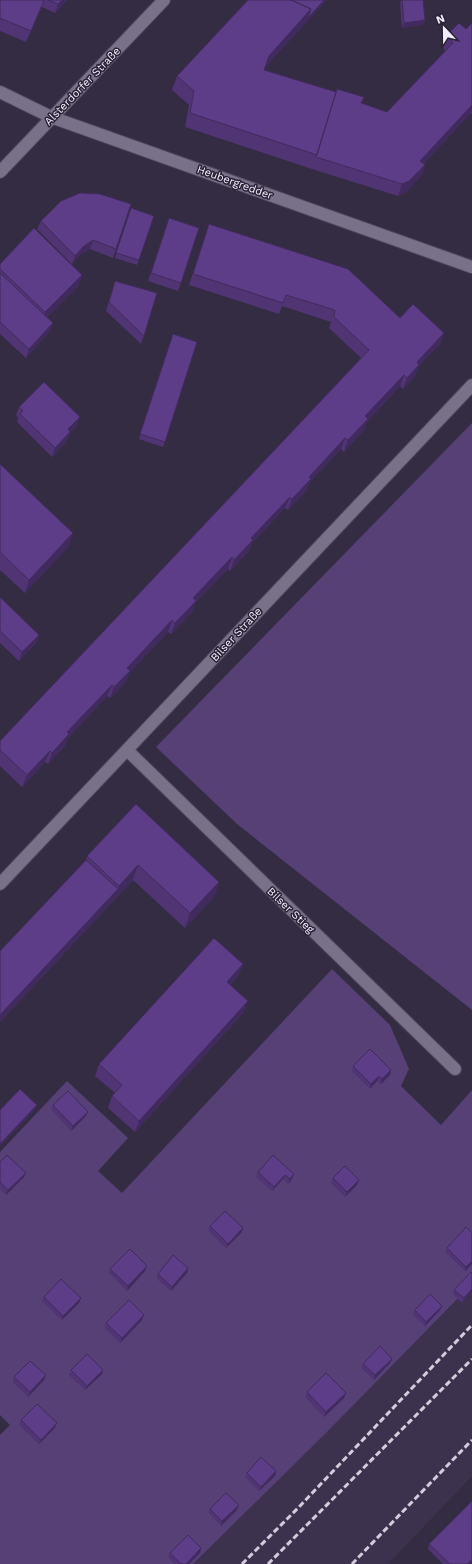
<svg xmlns="http://www.w3.org/2000/svg" width="472" height="1564" font-family="'Work Sans',sans-serif">
<style>
.built{fill:#3d324e}
.green{fill:#564076}
.lines{fill:none;stroke-linecap:round;stroke-linejoin:round}
.minor-casing{stroke:#4f485b;stroke-width:14}
.tertiary-casing{stroke:#4f485b;stroke-width:14}
.minor{stroke:#797089;stroke-width:12}
.tertiary{stroke:#797089;stroke-width:12}
.rail{stroke:#d2cddc;stroke-width:3;stroke-dasharray:6 3;stroke-linecap:butt}
.wall{fill:#503474}
.shaded-wall{fill:#412b5e}
.building{fill:#5d3d87;stroke:#412b5e}
.labels{text-anchor:middle;stroke-width:3;stroke-linejoin:round;paint-order:stroke}
.street-label{font-size:11px;fill:#f2edfb;stroke:#2a2237}
</style>
<rect width="100%" height="100%" fill="#342c42"/>
<path class="built" d="M472 1284V1476L388 1564H193L327 1432Z"/>
<path class="green" d="M472 423V1010L237 824 156 747Z
M332 969 390 1025 409 1069 401 1086 441 1125 472 1090V1284L327 1432 193 1564H0V1435L10 1425 0 1415V1152L67 1081 128 1138 98 1171 122 1193Z"/>
<g class="lines">
<g class="minor-casing">
<path id="minor" d="M0 92 51 117 472 267
M127 750 455 1069
M0 884 472 385"/>
</g>
<g class="tertiary-casing">
<path id="tertiary" d="M0 172 164 0"/>
</g>
<use href="#minor" class="minor"/>
<use href="#tertiary" class="tertiary"/>
<path class="rail" d="M242 1564 298 1508 472 1325
M268 1564 472 1359
M352 1564 472 1440"/>
</g>
<path class="wall" d="M0 0H67L55 13 42 7 26 42 0 31Z
M401 0H423L425 20 423 25 402 28 400 3Z
M472 23V114L471 113 424 163 425 165 421 176 405 193 398 196 312 169 185 127 189 105 172 90 177 76 264 69V70L336 92 364 97 362 103 387 112 446 51 442 47 447 35 466 29Z
M131 208 154 216 137 265 115 258Z
M41 221 116 249 113 258 90 249 81 254 72 264 37 229Z
M209 224 400 318 444 333 440 344 418 367 415 376 403 389 400 386 367 422 364 430 344 452 341 449 310 482 307 490 288 510 285 508 252 543 249 551 230 571 228 569 195 603 192 612 171 634 168 632 129 673 126 682 110 698 107 696 68 738 65 746 48 764 45 762 22 787 0 766V741L361 358 329 328 331 322 282 306 279 314 189 285Z
M166 227 181 283 178 291 148 281Z
M0 264 82 275 78 286 47 317 53 323 50 331 26 358 0 334Z
M115 281 144 336 141 344 106 311Z
M173 334 197 342 163 447 139 439Z
M19 407 77 426 70 432 67 441 52 457 17 422 18 417 16 415Z
M0 464 69 546 25 593 0 570Z
M0 597 39 635 36 643 19 661 0 643Z
M136 804 219 882 214 897 185 928 133 880 0 1022 86 860 87 856Z
M243 964 238 976 230 985 244 1012 135 1132 108 1108 112 1096 115 1093 95 1076 99 1064Z
M353 1066 390 1075 381 1084 377 1081 370 1089 352 1071Z
M53 1105 86 1116 71 1131 51 1109Z
M0 1162 26 1173 24 1177 6 1195 0 1189Z
M258 1172 294 1174 292 1179 288 1184 283 1179 272 1191 256 1177Z
M333 1178 357 1185 345 1197 331 1183Z
M210 1226 243 1228 241 1233 226 1248 208 1230Z
M447 1248 472 1264 465 1271 445 1252Z
M147 1266 145 1271 127 1291 109 1273 110 1269Z
M188 1268 187 1273 171 1291 156 1278 158 1274Z
M472 1273V1291L462 1303 453 1294 454 1290Z
M44 1297 79 1303 62 1320 42 1301Z
M442 1306 440 1310 425 1326 413 1315 415 1310Z
M142 1320 120 1343 105 1328 106 1323Z
M392 1359 390 1363 374 1380 361 1368 363 1364Z
M71 1370 102 1374 85 1390 69 1375Z
M46 1375 44 1380 28 1397 13 1382 14 1377Z
M307 1392 344 1398 324 1417 305 1397Z
M21 1420 55 1428 39 1444 19 1425Z
M276 1471 275 1476 259 1491 245 1477 247 1473Z
M472 1501V1562L470 1564H443L428 1549 429 1544Z
M210 1509 237 1510 221 1526 209 1513Z
M201 1548 200 1553 189 1564H175L168 1557 170 1553Z"/>
<path class="shaded-wall" d="M62 0H67L55 13 58 4Z
M324 0H327L264 69 269 56 311 9Z
M425 20 423 25 402 28 404 23Z
M472 105V111L471 113 416 172 420 161Z
M425 165 421 176 405 193 398 196 402 184Z
M93 240 90 249 81 254 72 264 75 256 84 246Z
M82 275 78 286 41 323 45 312Z
M53 323 50 331 26 358 29 349Z
M444 333 440 344 418 367 415 376 403 389 407 378 417 362Z
M404 375 400 386 367 422 364 430 344 452 348 440 365 416Z
M80 417 77 426 65 438 68 429Z
M70 432 67 441 52 457 55 448Z
M345 438 341 449 310 482 307 490 288 510 292 499 309 477Z
M290 497 285 508 252 543 249 551 230 571 234 560 251 538Z
M73 533 69 546 25 593 29 580Z
M232 557 228 569 195 603 192 612 171 634 175 623 193 598Z
M172 620 168 632 129 673 126 682 110 698 114 687 127 668Z
M39 635 36 643 19 661 22 652Z
M112 685 107 696 68 738 65 746 48 764 52 753 67 732Z
M50 751 45 762 22 787 27 775Z
M138 865 133 880 0 1022V1015L118 889 119 886Z
M219 882 214 897 185 928 190 913Z
M243 964 238 976 223 993 227 982Z
M248 1001 244 1012 135 1132 139 1121Z
M391 1070 390 1075 381 1084 382 1079Z
M379 1076 377 1081 370 1089 371 1084Z
M37 1105 35 1110 0 1147V1144Z
M88 1112 86 1116 71 1131 73 1126Z
M26 1173 24 1177 6 1195 8 1190Z
M294 1174 292 1179 288 1184 290 1179Z
M285 1175 283 1179 272 1191 274 1187Z
M359 1180 357 1185 345 1197 347 1192Z
M243 1228 241 1233 226 1248 228 1244Z
M472 1261V1264L465 1271 466 1267Z
M147 1266 145 1271 127 1291 128 1286Z
M188 1268 187 1273 171 1291 172 1287Z
M472 1289V1291L462 1303 464 1298Z
M81 1298 79 1303 62 1320 63 1316Z
M442 1306 440 1310 425 1326 426 1322Z
M144 1315 142 1320 120 1343 122 1338Z
M392 1359 390 1363 374 1380 375 1375Z
M103 1370 102 1374 85 1390 87 1386Z
M46 1375 44 1380 28 1397 30 1392Z
M346 1393 344 1398 324 1417 326 1412Z
M57 1423 55 1428 39 1444 41 1440Z
M276 1471 275 1476 259 1491 261 1487Z
M239 1505 237 1510 221 1526 222 1521Z
M201 1548 200 1553 189 1564H186Z
M472 1559V1562L470 1564H467Z"/>
<path class="building" d="M0 0H44L31 31 0 18Z
M48 0H62L58 4Z
M248 0H291L311 9 269 56 264 70 336 92 317 155 190 113 194 91 177 76Z
M291 0H324L308 18 311 9Z
M402 0H423L425 20 404 23Z
M459 23 466 29 472 23V105L420 161 425 165 409 181 402 184 316 157 337 89 364 97 361 103 387 112 453 43 447 35Z
M80 193 100 194 131 204 116 249 93 240 84 246 75 256 41 221 61 201Z
M131 208 154 216 139 260 116 253Z
M169 218 199 228 181 283 151 273Z
M209 224 348 269 400 318 413 304 444 333 417 362 419 365 407 378 404 375 365 416 368 419 348 440 345 438 309 477 311 479 292 499 290 497 251 538 253 540 234 560 232 557 193 598 196 601 175 623 172 620 127 668 130 671 114 687 112 685 67 732 69 734 52 753 50 751 27 775 0 750V741L369 350 334 317 335 310 286 295 283 303 193 274Z
M34 228 82 275 45 312 0 269V264Z
M0 273 53 323 29 349 0 322Z
M115 281 157 293 144 336 109 302Z
M173 334 197 342 165 442 140 434Z
M44 382 80 417 68 429 70 432 55 448 20 414 23 411 19 407Z
M0 464 73 533 29 580 0 552Z
M0 597 39 635 22 652 0 631Z
M136 804 219 882 190 913 138 865 119 886 87 856Z
M86 860 118 889 0 1015V951Z
M214 938 243 964 227 982 248 1001 139 1121 112 1096 122 1085 99 1064Z
M370 1049 391 1070 382 1079 379 1076 371 1084 353 1066Z
M20 1089 37 1105 0 1144V1110Z
M68 1091 88 1112 73 1126 53 1105Z
M7 1155 26 1173 8 1190 0 1182V1162Z
M273 1155 294 1174 290 1179 285 1175 274 1187 258 1172Z
M345 1166 359 1180 347 1192 333 1178Z
M225 1211 243 1228 228 1244 210 1226Z
M466 1227 472 1233V1261L466 1267 447 1248Z
M130 1249 147 1266 128 1286 110 1269Z
M173 1255 188 1268 172 1287 158 1274Z
M471 1272 472 1273V1289L464 1298 454 1290Z
M61 1279 81 1298 63 1316 44 1297Z
M430 1294 442 1306 426 1322 415 1310Z
M129 1300 144 1315 122 1338 106 1323Z
M380 1346 392 1359 375 1375 363 1364Z
M87 1354 103 1370 87 1386 71 1370Z
M30 1361 46 1375 30 1392 14 1377Z
M326 1373 346 1393 326 1412 307 1392Z
M37 1404 57 1423 41 1440 21 1420Z
M261 1457 276 1471 261 1487 247 1473Z
M226 1493 239 1505 222 1521 210 1509Z
M472 1501V1559L467 1564H450L429 1544Z
M188 1535 201 1548 186 1564H181L170 1553Z"/>
<g class="labels">
<g class="street-label">
<text transform="translate(82 86) rotate(-46)" y="4">Alsterdorfer Straße</text>
<text transform="translate(235 182) rotate(20)" y="4">Heubergredder</text>
<text transform="translate(236 634) rotate(-47)" y="4">Bilser Straße</text>
<text transform="translate(291 910) rotate(44)" y="4">Bilser Stieg</text>
</g>
</g>
<g transform="translate(444 28) rotate(338)" stroke="#2a2237" stroke-width="3" paint-order="stroke">
<path d="M0-3L7 15L0 10L-7 15Z" fill="#f2edfb"/>
<text y="-6" font-size="11" font-weight="bold" text-anchor="middle" fill="#f2edfb">N</text>
</g>
</svg>
